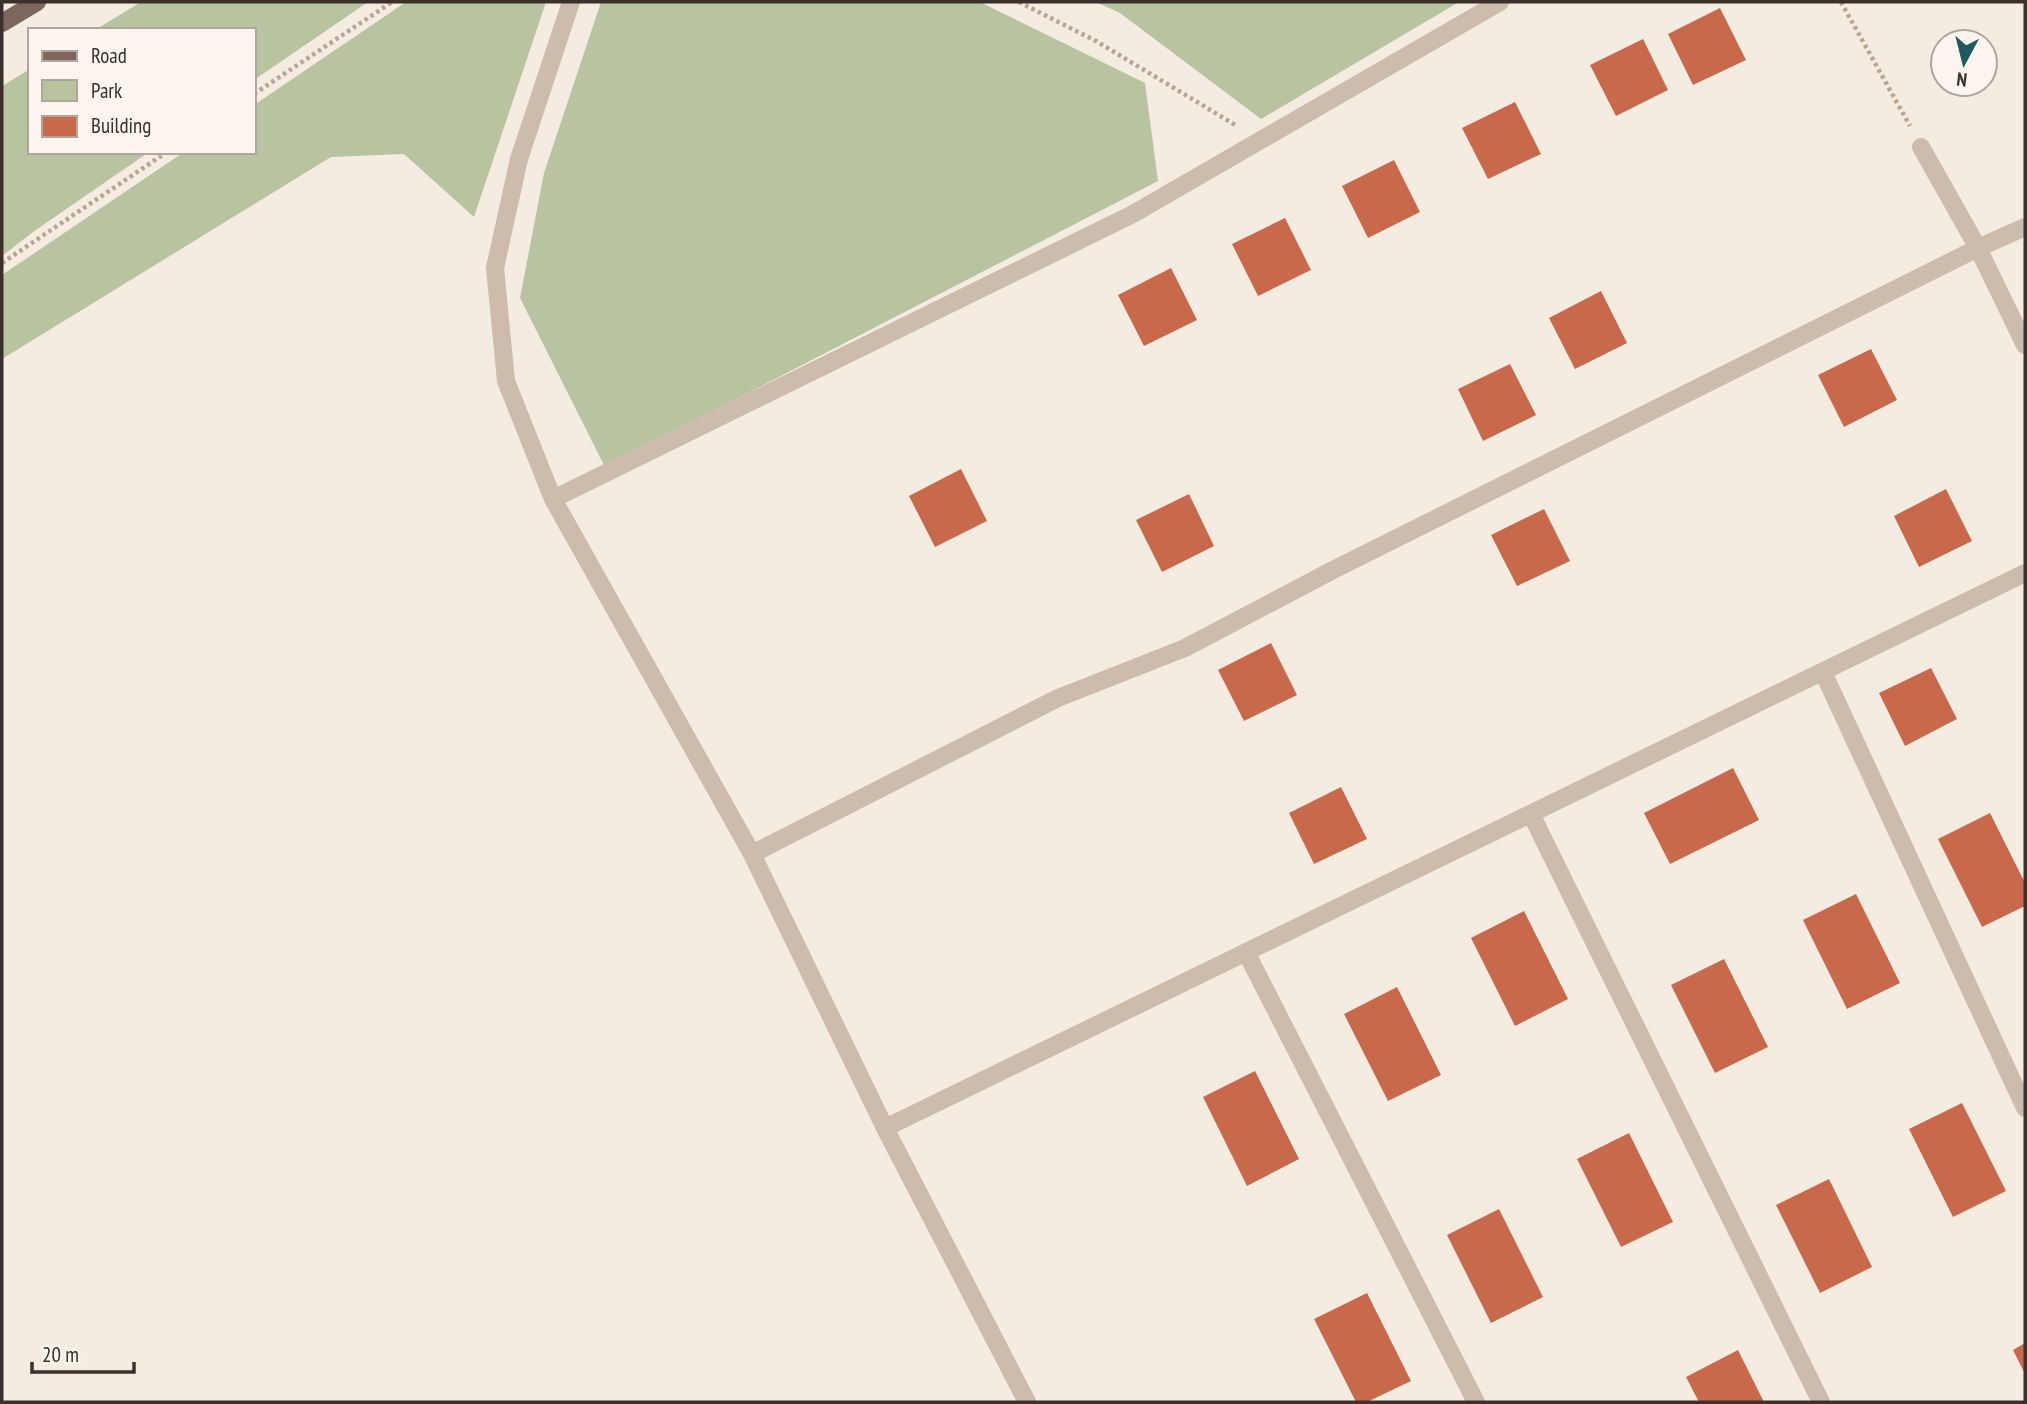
<svg xmlns="http://www.w3.org/2000/svg" width="2027" height="1404" font-family="'PT Sans Narrow',sans-serif">
<style>
.green{fill:#b8c4a0}
.building{fill:#c8694b}
.lines{fill:none;stroke-linecap:round;stroke-linejoin:round}
.path{stroke:#b9a596;stroke-width:4.5;stroke-dasharray:3.5 3.5;stroke-linecap:butt}
.minor{stroke:#cdbbac;stroke-width:18}
.major{stroke:#7d675c;stroke-width:18}
</style>
<rect width="100%" height="100%" fill="#f4ebe1"/>
<path class="green" d="M141 2H368L254 80V30H95Z
M406 2H546L474 217 404 154 331 157 2 359V275L184 152H254V105Z
M601 2H980L1145 83 1158 181 605 467 520 298 544 173Z
M1096 2H1459L1261 119 1120 13Z
M30 69V152H149L33 232 2 256V86Z"/>
<path class="building" d="M1720 8 1746 60 1693 85 1668 34Z
M1643 39 1668 90 1616 116 1590 65Z
M1515 102 1541 154 1488 179 1462 128Z
M1394 160 1420 212 1368 238 1342 186Z
M1285 218 1311 270 1258 296 1232 244Z
M1171 268 1197 320 1144 346 1118 295Z
M1601 291 1627 343 1575 369 1549 318Z
M1871 349 1897 400 1844 427 1818 375Z
M1510 364 1536 415 1483 441 1458 389Z
M961 469 987 521 935 547 909 496Z
M1946 489 1972 541 1919 567 1894 516Z
M1189 494 1214 546 1162 572 1136 520Z
M1544 509 1570 561 1517 586 1491 535Z
M1271 643 1297 695 1244 721 1218 670Z
M1931 668 1957 719 1905 746 1879 693Z
M1733 768 1759 820 1670 864 1644 813Z
M1341 787 1367 839 1314 864 1289 813Z
M1990 813 2025 883V906L1982 927 1938 839Z
M1856 894 1900 983 1847 1009 1803 920Z
M1524 911 1568 999 1515 1026 1471 938Z
M1724 959 1768 1047 1715 1073 1671 985Z
M1397 987 1441 1075 1388 1101 1344 1014Z
M1255 1071 1299 1159 1247 1186 1203 1097Z
M1962 1103 2006 1191 1953 1217 1909 1129Z
M1629 1133 1673 1222 1621 1247 1577 1159Z
M1829 1179 1872 1267 1820 1293 1776 1205Z
M1499 1209 1543 1297 1491 1323 1447 1235Z
M1367 1293 1411 1381 1367 1402H1356L1314 1319Z
M2025 1343V1374L2013 1350Z
M1738 1350 1764 1402H1699L1686 1377Z"/>
<g class="lines">
<path class="path" d="M1019 2 1096 41 1237 126
M1841 2 1910 126
M254 94 392 2
M2 263 167 152"/>
<path class="minor" d="M571 2 519 159 495 268 506 381 553 499 752 854 885 1128 1027 1402
M1921 147 1978 248 2025 345
M553 499 1133 214 1500 2
M1823 672 2025 1108
M1531 814 1821 1402
M752 854 1058 698 1185 648 1333 570 1978 248 2025 227
M1246 952 1476 1402
M885 1128 2025 573"/>
<path class="major" d="M2 23 37 2"/>
</g>
<rect width="2027" height="1404" fill="none" stroke="#3b302b" stroke-width="7"/>
<rect x="28" y="28" width="228" height="126" fill="#fbf5ee" stroke="#aea6a0" stroke-width="2"/>
<rect x="42" y="51" width="35" height="10" fill="#7d675c" stroke="#aea6a0" stroke-width="2"/>
<text x="91" y="63" font-size="21" fill="#3b302b">Road</text>
<rect x="42" y="80" width="35" height="21" fill="#b8c4a0" stroke="#aea6a0" stroke-width="2"/>
<text x="91" y="98" font-size="21" fill="#3b302b">Park</text>
<rect x="42" y="116" width="35" height="21" fill="#c8694b" stroke="#aea6a0" stroke-width="2"/>
<text x="91" y="133" font-size="21" fill="#3b302b">Building</text>
<g transform="translate(1964 63) rotate(187)"><circle r="33" fill="#fbf5ee" stroke="#aea6a0" stroke-width="2"/>
<path d="M0-5L12 26L0 18L-12 26Z" fill="#1f5a5e"/>
<text y="-10" font-size="19" font-weight="bold" text-anchor="middle" fill="#3b302b">N</text>
</g>
<path d="M32 1362v10h102v-10" fill="none" stroke="#3b302b" stroke-width="3.5"/>
<text x="42" y="1362" font-size="21" fill="#3b302b" stroke="#fbf5ee" stroke-width="5" paint-order="stroke">20 m</text>
</svg>
